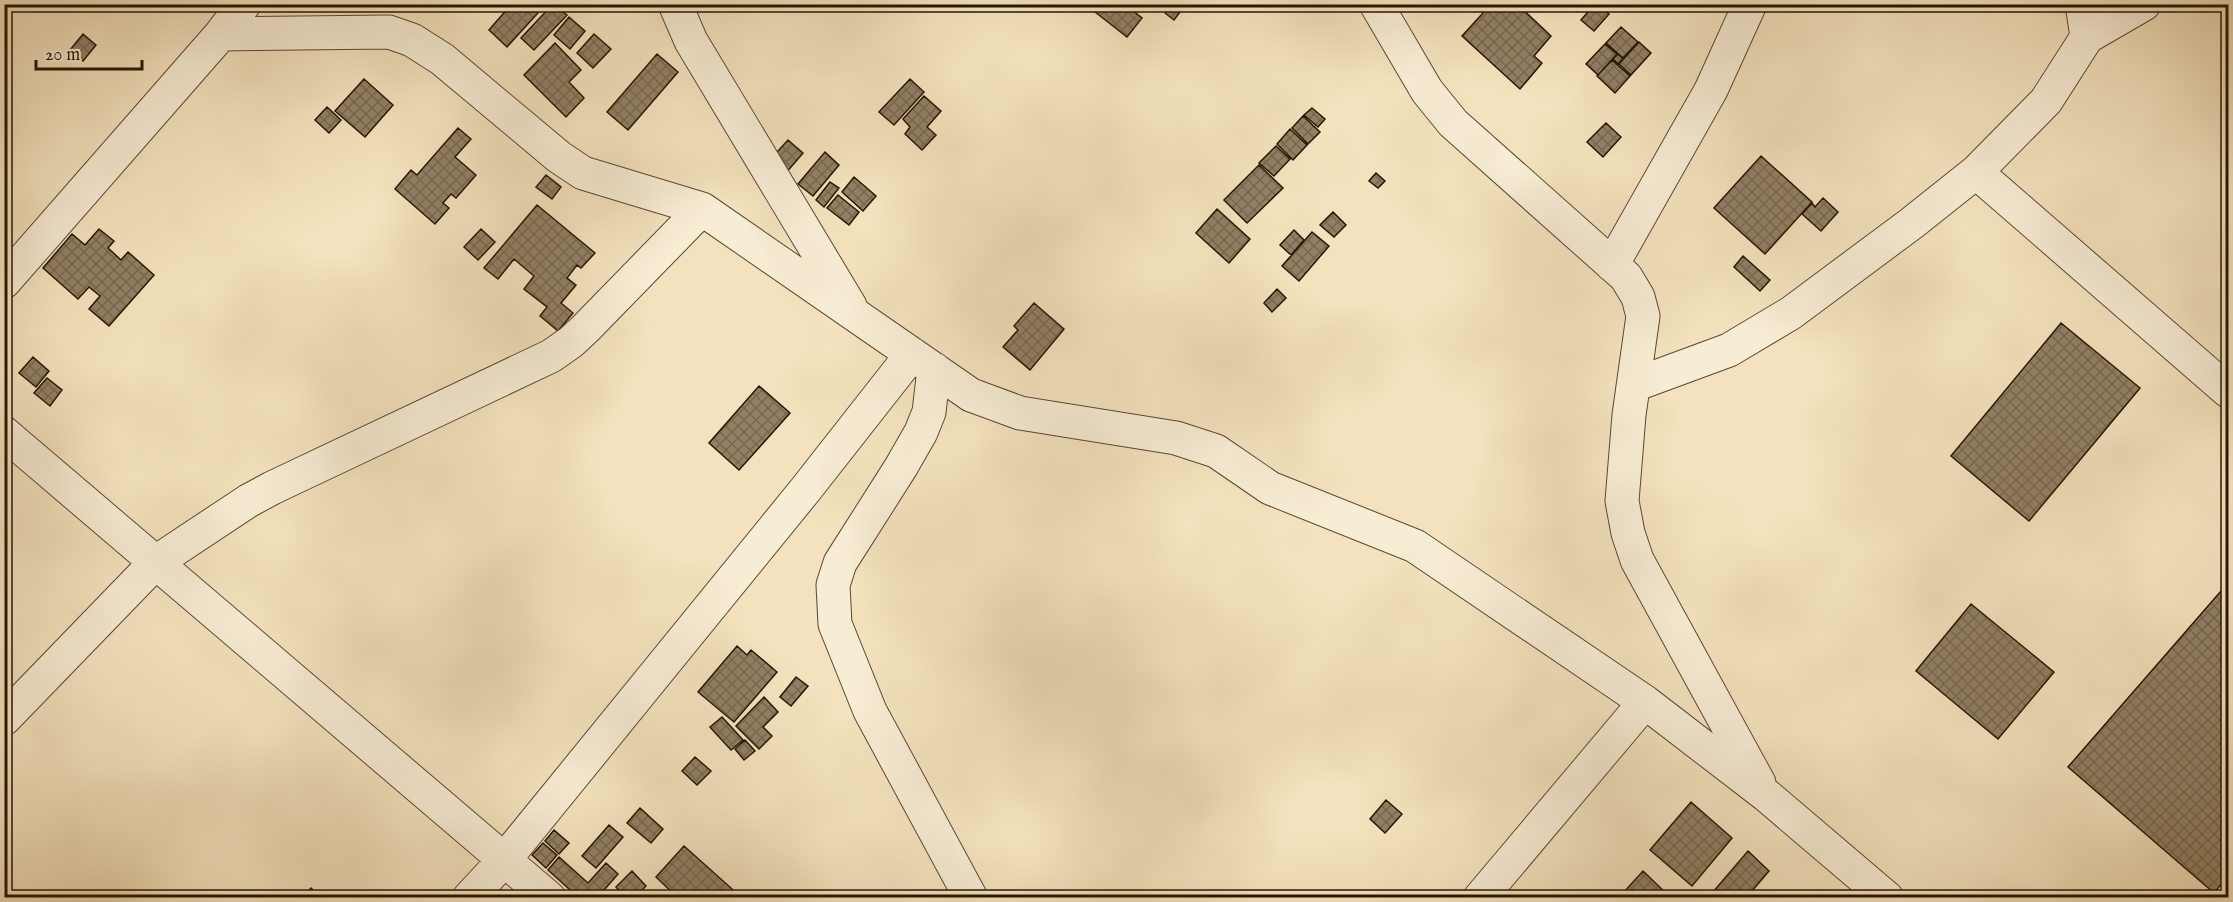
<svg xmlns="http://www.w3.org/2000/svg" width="2233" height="902" font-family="'IM FELL English',serif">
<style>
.building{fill:url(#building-cross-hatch);stroke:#261603;stroke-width:1.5}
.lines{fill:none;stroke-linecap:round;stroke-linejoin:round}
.street-casing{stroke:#594932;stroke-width:35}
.street{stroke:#f7ecd4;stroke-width:33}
</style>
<defs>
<pattern id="building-cross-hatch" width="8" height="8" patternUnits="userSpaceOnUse" patternTransform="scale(1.5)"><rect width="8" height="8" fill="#918064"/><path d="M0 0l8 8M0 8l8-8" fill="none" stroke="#766850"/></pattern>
</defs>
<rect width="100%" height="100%" fill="#f3e2bd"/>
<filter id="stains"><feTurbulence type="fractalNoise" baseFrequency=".00333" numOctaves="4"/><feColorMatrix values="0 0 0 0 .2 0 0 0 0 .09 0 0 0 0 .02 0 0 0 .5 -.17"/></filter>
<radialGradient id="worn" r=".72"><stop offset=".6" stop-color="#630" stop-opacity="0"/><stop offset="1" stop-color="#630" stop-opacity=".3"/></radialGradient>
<path class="building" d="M17 4H32L26 11Z
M506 4H546L507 47 489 30 509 7Z
M553 4 567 15 534 50 521 38Z
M1085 4H1124L1142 18 1127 37Z
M1473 4H1517L1551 36 1534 56 1542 63 1520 89 1462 36 1483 13Z
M1595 4H1598L1609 14 1594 31 1581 20Z
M1172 5 1180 12 1174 20 1165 13Z
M569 17 585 31 570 49 554 35Z
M1621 27 1638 42 1623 58 1606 43Z
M83 34 96 45 83 61 70 50Z
M594 34 611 49 593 68 577 53Z
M1639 42 1651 53 1631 75 1619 64Z
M555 43 581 70 569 82 584 98 566 117 524 75Z
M1605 44 1617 54 1598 75 1586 64Z
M657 54 678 72 628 130 607 112Z
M1618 54 1623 59 1618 64 1613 59Z
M1612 60 1630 76 1615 93 1597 76Z
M364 79 393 105 365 137 335 111Z
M910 79 924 92 894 125 879 112Z
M924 96 941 111 927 127 936 135 922 150 905 134 910 127 903 119Z
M327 107 341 120 329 133 315 120Z
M1312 108 1325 119 1318 127 1304 115Z
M1303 116 1320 132 1308 144 1292 128Z
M1606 123 1621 137 1603 157 1587 142Z
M458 128 471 139 455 157 476 175 456 198 451 194 443 203 449 208 435 224 395 189 411 170 417 175Z
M1290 129 1307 145 1293 160 1277 144Z
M788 140 803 153 785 174 769 161Z
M1276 146 1290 159 1274 176 1259 163Z
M825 152 839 165 813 196 798 184Z
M1761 156 1812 202 1765 254 1714 208Z
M1259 165 1283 188 1247 223 1224 200Z
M1376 173 1385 181 1378 188 1369 181Z
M546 175 561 187 552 199 536 187Z
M854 177 876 196 863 211 842 192Z
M830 182 839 188 824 207 816 200Z
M838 195 859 212 849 225 827 208Z
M1823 198 1838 212 1821 231 1802 214 1812 203 1815 207Z
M537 205 595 253 581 268 577 265 567 278 576 285 561 303 573 313 558 331 540 316 547 307 524 289 534 276 514 259 498 279 484 268Z
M1217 209 1250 239 1229 263 1196 233Z
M1333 212 1346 225 1334 237 1320 225Z
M99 229 114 241 108 248 121 260 128 252 154 275 109 326 89 309 100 296 89 287 78 299 43 268 72 234 85 245Z
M481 229 495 242 478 260 464 247Z
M1294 230 1304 240 1291 255 1280 245Z
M1312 232 1329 246 1299 281 1282 266Z
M1743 256 1770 280 1760 291 1734 267Z
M1277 289 1286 298 1272 312 1264 303Z
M1034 303 1064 329 1030 370 1003 347 1018 330 1014 326Z
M2061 323 2140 388 2029 521 1951 456Z
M33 357 49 371 36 387 19 373Z
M47 378 62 390 50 406 34 393Z
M759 386 790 413 739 470 709 443Z
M2228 583V876L2214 893 2068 767Z
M1971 604 2054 672 1998 739 1916 671Z
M737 646 747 655 751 650 777 672 734 722 698 692Z
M796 677 808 686 791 706 780 697Z
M764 697 778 712 763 727 772 736 759 749 736 726Z
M722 717 743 740 731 750 710 727Z
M745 740 755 751 744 760 735 749Z
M695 757 711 771 697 785 682 771Z
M1386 800 1402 814 1385 833 1370 819Z
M1691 802 1732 838 1692 886 1650 850Z
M640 808 663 829 651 843 627 823Z
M609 825 623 837 596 868 582 856Z
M554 830 569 843 559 854 545 841Z
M543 843 557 855 546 868 532 855Z
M684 846 741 897V898H678L656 877Z
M1748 851 1769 871 1746 898H1719L1713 892Z
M559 857 588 883 606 863 618 874 597 898H579L548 870Z
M632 871 646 886 634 898H626L616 887Z
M1643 871 1671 898H1630L1624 892Z
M311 888 322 898H302Z"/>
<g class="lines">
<g class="street-casing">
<path id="street" d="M675 4 691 41 850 306
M1376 4 1427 91 1453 123 1626 277 1638 297 1643 316 1629 415 1622 501 1628 533 1637 560 1759 783
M221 34 389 32 412 40 442 59 559 157 583 173 702 209 971 395 1020 413 1176 438 1216 451 1270 488 1415 546 1645 702 1766 795 1887 898
M2087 37 2144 4
M1976 172 2228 391
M1612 265 1711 90 1750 4
M4 282 221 34 244 4
M934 369 929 412 921 432 901 467 840 563 833 585 835 624 870 711 971 898
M1634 385 1729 350 1791 313 1912 223 1976 172 2046 101 2087 37 2082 4
M4 433 549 898
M4 719 156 562 248 501 272 488 551 356 571 342 585 329 702 209
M469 898 505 859 806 489 912 354
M1480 898 1645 702"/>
</g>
<use href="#street" class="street"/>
</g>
<rect width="2233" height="902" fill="none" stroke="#f3e2bd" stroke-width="24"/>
<rect x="6" y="6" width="2221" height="890" fill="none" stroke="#261603" stroke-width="3"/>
<rect x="12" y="12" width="2209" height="878" fill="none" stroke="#261603" stroke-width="1.5"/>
<path d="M36 60v9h106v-9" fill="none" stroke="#261603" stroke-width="3"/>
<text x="45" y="60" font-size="18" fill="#261603" stroke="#f7ecd4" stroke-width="4.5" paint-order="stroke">20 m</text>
<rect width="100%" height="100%" filter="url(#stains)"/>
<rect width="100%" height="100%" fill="url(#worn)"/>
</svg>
